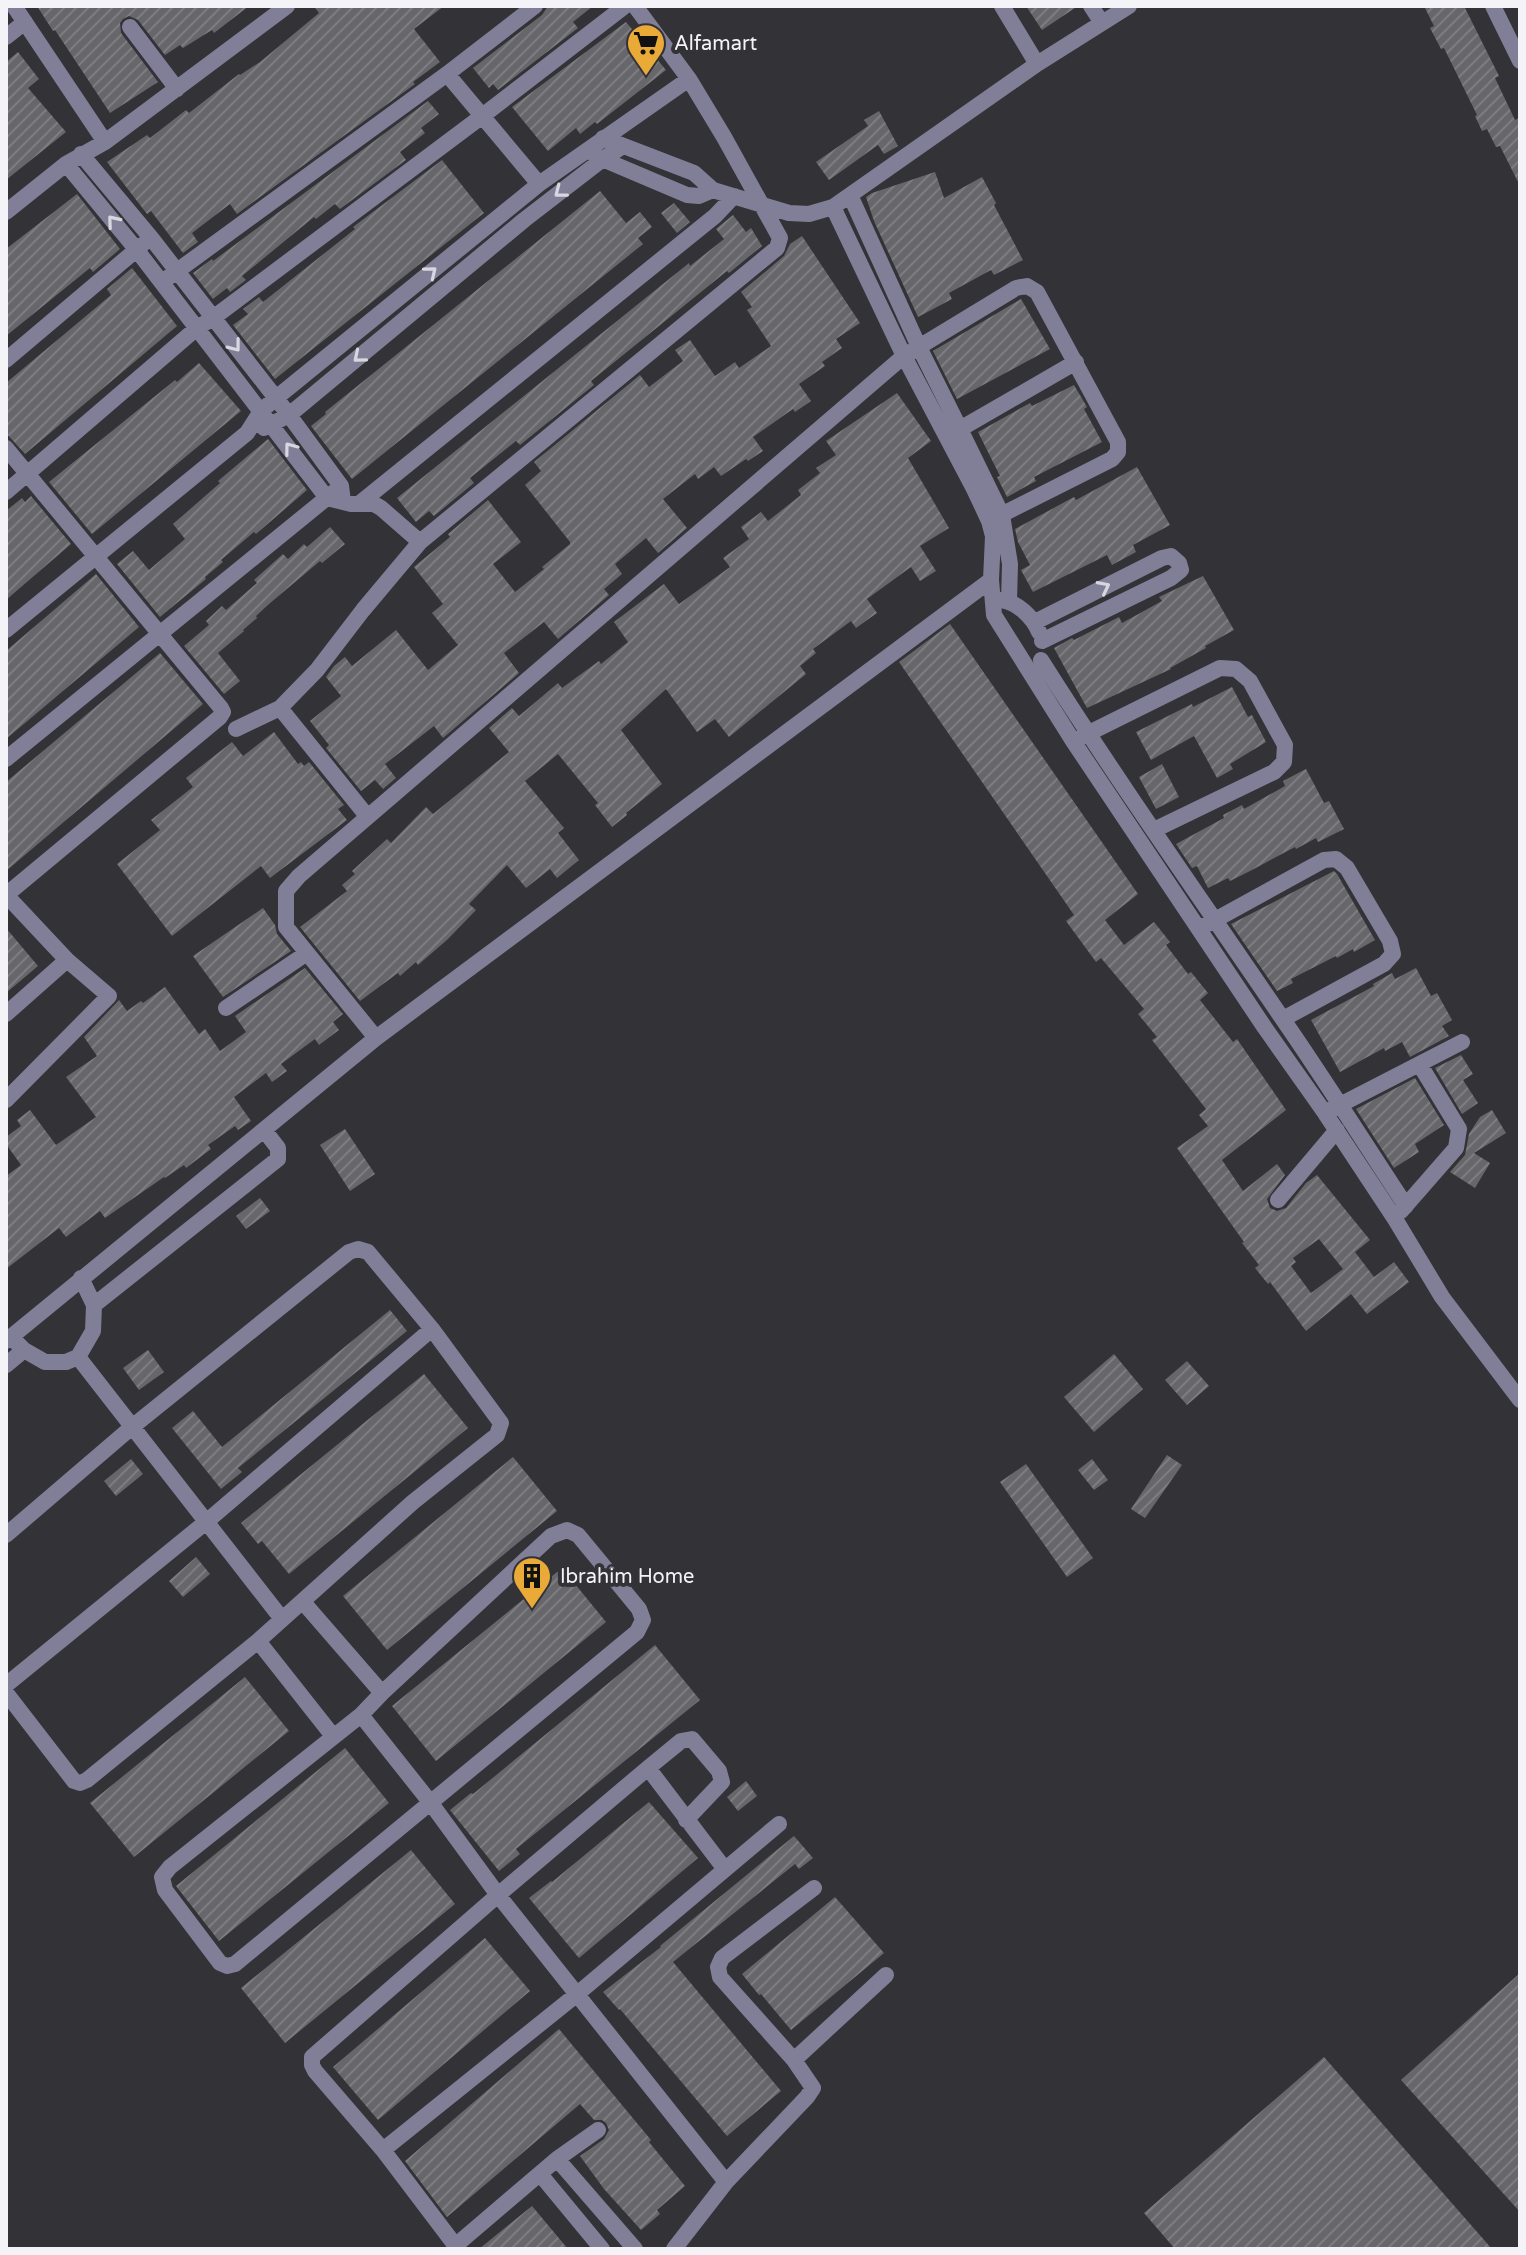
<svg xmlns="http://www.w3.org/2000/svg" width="1526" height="2255" font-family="'Varela Round',sans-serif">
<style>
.building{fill:url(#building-hatch);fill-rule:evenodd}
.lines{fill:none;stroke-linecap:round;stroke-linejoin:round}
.minor{stroke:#817f98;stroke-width:16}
.oneway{stroke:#d7d7e0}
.labels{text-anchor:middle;stroke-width:8;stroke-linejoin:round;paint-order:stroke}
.poi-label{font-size:20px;fill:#f4f4f8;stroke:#333237;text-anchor:start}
</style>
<defs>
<pattern id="building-hatch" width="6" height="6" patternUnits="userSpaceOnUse" patternTransform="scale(2)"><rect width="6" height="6" fill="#66666b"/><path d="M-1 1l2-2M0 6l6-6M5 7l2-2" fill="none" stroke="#7c7c81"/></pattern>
</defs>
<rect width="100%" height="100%" fill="#333237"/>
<path class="building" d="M37 6H249L214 33 212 30 183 48 180 45 165 55 138 20 129 16 123 19 120 23 121 33 158 82 110 113 55 30 53 31Z
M314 6H444L414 29 440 62 413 82 415 84 237 214 230 204 192 233 198 242 183 253 151 211 147 214 107 162 147 135 150 138 186 110 189 113 239 74 240 75 260 62 319 13Z
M548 6H593L573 22 578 28 498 90 493 84 489 88 473 68 542 15Z
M1026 6H1078L1042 30Z
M1424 6H1464L1499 76 1495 78 1515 120 1520 117V186L1500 146 1496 147 1487 129 1482 131 1475 116 1477 115 1444 48 1441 49 1430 28 1434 26Z
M626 22 666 70 597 124 595 122 580 134 576 128 548 151 512 107Z
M18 52 39 79 28 88 66 132 6 180V62Z
M428 101 439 114 421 128 425 133 400 152 406 160 340 209 335 204 316 219 314 217 242 276 246 280 230 292 227 288 213 299 193 273 212 259 213 261Z
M879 111 898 146 884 154 878 145 829 180 816 162 868 126 864 120Z
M442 160 484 213 275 379 233 325 248 314 243 309 259 297 263 302 355 229 353 227Z
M935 172 944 198 982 177 996 203 994 205 1023 260 994 275 991 270 949 293 952 299 918 317 874 221 866 197 872 193Z
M600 191 626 223 640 212 652 227 638 238 643 244 352 479 311 426 326 414 325 412Z
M77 194 120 249 93 272 90 268 6 336V249Z
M674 203 690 222 677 233 661 213Z
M733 215 746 232 751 228 762 246 729 273 727 271 591 381 594 385 520 445 516 441 470 478 474 483 434 516 429 511 416 522 397 498 689 263 690 266 724 239 716 229Z
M802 236 860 323 836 339 842 348 822 362 825 366 799 384 811 401 795 412 793 409 753 437 763 451 748 461 746 459 721 476 714 467 698 479 695 474 663 499 687 528 658 553 646 538 615 564 622 574 604 589 609 595 558 639 544 622 504 653 519 673 443 738 434 726 385 764 396 778 383 789 375 780 361 791 326 748 329 745 310 721 341 696 326 677 334 666 345 657 352 666 396 630 428 670 458 645 432 613 443 604 414 567 450 537 448 534 488 500 521 542 493 564 515 592 544 569 542 567 570 544V542L525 485 541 471 534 462 640 375 649 387 683 361 675 350 690 340 715 376 735 362 739 368 771 346 747 310 752 307 741 292 784 256 790 244Z
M132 268 177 326 25 454 6 433V383L111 295 107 289Z
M1021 299 1050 349 957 399 933 351Z
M199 363 241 411 92 534 49 482 175 380 177 382Z
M1074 385 1087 407 1084 409 1102 442 1034 477 1036 481 1007 497 997 477 1000 476 978 432 1030 403 1032 406Z
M897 393 931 441 908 458 949 528 920 546 936 571 920 581 911 567 867 599 877 613 856 628 851 621 813 649 816 653 800 666 806 674 729 737 715 719 697 732 666 689 621 730 662 784 626 813 627 815 612 827 595 805 598 803 558 754 525 781 564 828 558 833 579 860 557 878 550 869 526 888 507 865 469 904 476 910 448 939 418 965 416 962 400 976 398 973 360 1001 300 927 347 891 342 885 355 874 352 871 387 839 391 843 426 807 433 814 509 752 489 728 512 708 519 716 558 683 562 688 599 661 601 664 628 642 614 622 664 584 679 604 730 567 723 558 749 539 741 527 761 512 768 521 801 495 798 490 820 473 816 468 836 455 826 441Z
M268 439 307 490 256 534 254 532 221 560 223 562 205 577 206 579 160 617 117 564 133 551 149 570 185 539 173 524 220 483 218 481Z
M1137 467 1170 525 1133 545 1136 552 1112 565 1107 555 1033 592 1021 570 1030 565 1018 542 1015 529 1074 497 1076 500Z
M31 496 71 544 6 600V511L22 498 25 502Z
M330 527 345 544 322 563 320 561 269 604 256 616 257 618 243 630 244 631 218 653 240 681 224 694 184 646 209 625 206 621 222 606 226 610 257 583 254 580 283 554 288 559 304 544 307 547Z
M96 574 139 627 6 739V651Z
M1203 576 1234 630 1205 646 1206 648 1170 668 1171 669 1087 708 1054 648 1072 638 1074 640 1119 617 1122 623 1162 601 1159 597Z
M950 624 1138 894 1105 920 1124 945 1154 922 1170 942 1166 945 1188 974 1191 972 1208 993 1200 1000 1233 1042 1237 1039 1286 1110 1222 1160 1243 1191 1277 1164 1285 1175 1267 1199 1270 1208 1277 1211 1286 1208 1306 1183 1317 1175 1370 1240 1355 1252 1374 1277 1394 1262 1409 1282 1367 1314 1351 1294 1306 1331 1270 1282 1268 1284 1255 1268 1259 1265 1242 1243 1244 1242 1177 1148 1208 1126 1199 1115 1206 1109 1152 1040 1157 1037 1138 1014 1144 1009 1101 958 1096 962 1066 921 1074 915 899 662ZM1319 1239 1343 1269 1311 1293 1291 1266 1296 1262 1293 1258Z
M160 653 203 704 6 871V782Z
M1232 687 1248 717 1252 715 1266 742 1230 764 1233 769 1217 778 1194 736 1151 760 1136 732 1192 704 1193 707Z
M274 732 298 764 301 762 304 766 309 762 344 805 338 809 347 820 270 878 261 866 172 936 117 864 160 830 151 820 193 787 186 778 232 742 243 756Z
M1162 764 1179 797 1156 809 1139 777Z
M1306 769 1324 803 1329 801 1344 829 1318 842 1316 838 1296 849 1295 847 1252 870 1230 881 1228 878 1208 888 1197 866 1192 868 1176 844 1224 818 1223 815 1242 805 1244 809 1285 786 1283 781Z
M1334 871 1337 874 1375 940 1354 952 1353 949 1337 958 1336 956 1291 979 1293 983 1277 991 1231 924Z
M263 908 275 925 277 934 291 951 223 997 193 956Z
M6 928 38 966 6 993Z
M305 968 343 1014 333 1022 339 1030 319 1045 315 1039 281 1064 287 1071 272 1082 266 1073 234 1097 251 1121 238 1130 235 1126 208 1145 211 1149 186 1168 184 1165 165 1178 164 1177 105 1218 100 1211 66 1237 59 1228 6 1269V1176L21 1165 6 1144V1137L21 1126 17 1120 30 1110 56 1145 96 1117 66 1077 97 1056 84 1037 119 1000 127 1011 141 1001 143 1003 165 987 199 1034 205 1029 220 1051 246 1032 235 1016Z
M1416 968 1431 996 1437 993 1452 1020 1442 1026 1449 1036 1410 1057 1402 1042 1385 1051 1384 1048 1340 1072 1311 1020 1374 986 1373 984 1392 973 1395 979Z
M1461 1055 1473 1074 1463 1080 1478 1103 1462 1114 1435 1068Z
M1415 1078 1444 1125 1415 1144 1419 1152 1394 1168 1356 1109Z
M1492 1110 1506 1133 1474 1153 1490 1163 1475 1188 1450 1172 1465 1155 1469 1134 1480 1117Z
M345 1129 375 1174 350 1191 320 1145Z
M260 1198 270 1211 246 1229 236 1216Z
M390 1310 407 1331 238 1468 242 1472 221 1489 172 1428 193 1411 222 1447Z
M148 1350 164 1372 139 1390 123 1368Z
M1114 1354 1143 1389 1094 1432 1064 1397Z
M1187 1361 1209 1386 1187 1405 1165 1380Z
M424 1374 468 1428 289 1574 262 1541 258 1544 241 1523Z
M1167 1455 1182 1465 1145 1518 1131 1509Z
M513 1457 557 1511 387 1650 343 1596Z
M131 1459 143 1474 116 1496 104 1481Z
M1092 1459 1108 1480 1094 1490 1078 1470Z
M1026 1464 1093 1558 1067 1577 1000 1482Z
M196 1557 210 1574 183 1597 169 1581Z
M562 1568 606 1622 436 1761 392 1706Z
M655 1645 700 1700 516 1849 520 1854 499 1871 450 1810 471 1793 473 1794Z
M245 1677 289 1731 134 1857 90 1803Z
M345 1748 389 1803 219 1941 176 1886Z
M746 1781 757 1796 738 1811 727 1797Z
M649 1802 698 1858 579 1958 529 1898 551 1881 552 1882Z
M794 1836 813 1858 799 1869 795 1864 673 1962 781 2091 727 2136 620 2009 619 2010 603 1992 661 1947 660 1946Z
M411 1850 455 1904 285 2043 241 1988Z
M835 1897 884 1953 791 2030 761 1994 759 1995 742 1974Z
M485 1938 530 1991 378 2120 333 2067Z
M1520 1973V2212L1401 2080Z
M559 2029 651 2140 649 2142 685 2186 657 2210 660 2214 641 2230 604 2189 580 2156 604 2139 609 2130 606 2123 602 2120H594L580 2104 447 2217 405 2161Z
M1324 2057 1492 2249H1175L1144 2213Z
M532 2206 568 2249H479L511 2223Z"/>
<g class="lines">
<path class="minor" d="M14 6 105 142
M1002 6 1037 64
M1091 6 1102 23
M1493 6 1520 61
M130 27 177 89
M6 37 25 22
M447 74 539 184
M603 138 694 173 713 190 789 213 809 214 833 207 1037 64 1129 6
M81 154 152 239 289 415 341 486 343 502
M595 156 687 195 699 196 713 190
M66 164 136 249 327 498 351 504H374L381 508 420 542
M850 195 919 347 960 429 1076 362
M833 207 904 356 974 489 989 521 993 536 991 580
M6 212 66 164 105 142 287 6
M162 282 447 74 535 6
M6 360 142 245
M264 428 289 415 524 220 603 159 623 146
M960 429 1002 515 1010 564 1009 601
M6 448 221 708 223 712 220 717 6 895
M6 492 197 328 213 318 481 117 625 6
M360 503 715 216 734 196
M1001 600C1017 602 1033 617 1039 632
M1035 622 1162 558 1171 556 1179 563 1181 570 1171 578 1042 641
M6 630 247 433 261 411 276 398 539 184 689 79
M1041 660C1118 782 1201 899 1282 1018 1325 1080 1365 1144 1406 1206
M280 708 367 816
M236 729 280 708 317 670 363 610 420 542 777 248 780 238 724 137 689 79 635 6
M1081 737 1220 668 1236 669 1250 681 1285 745 1284 762 1274 772 1154 830
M6 759 334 492
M6 895 67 960 6 1014
M1204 926 1324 860 1336 859 1347 868 1390 941 1393 954 1384 964 1283 1019
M226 1008 307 953
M376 1038 286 927V891L299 876 904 356 1016 288 1027 286 1037 292 1118 442V452L1112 459 989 521
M6 1100 109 996 67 960
M1330 1110 1462 1042
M1278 1200 1337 1130
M1401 1211 1456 1148 1459 1129 1420 1065
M94 1305 278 1159V1148L264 1130
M11 1337 24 1350 45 1362H66L78 1357 93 1331 94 1305 81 1278
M6 1341 376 1038 991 580 994 615 1073 741 1265 1028 1325 1113 1395 1219 1442 1297 1520 1400
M78 1357 282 1619
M6 1365 24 1350
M567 1530 578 1535 639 1609 643 1620 637 1632 235 1964 227 1966 220 1963 165 1890 162 1877 170 1867 361 1715 382 1693 551 1536Z
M6 1535 132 1427 349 1252 358 1249 368 1252 432 1329 501 1423 497 1435 413 1502 258 1641 87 1780 80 1783 74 1781 6 1693
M303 1602 382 1693
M258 1641 333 1736
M6 1685 206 1522 432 1329
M361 1715 430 1802 498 1895 726 2182
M648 1768 724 1868
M794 2060 886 1975
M383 2150 576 1995 779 1824
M557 2159 635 2249
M540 2174 602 2249
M455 2246 557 2159 598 2130
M458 2249 383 2150 315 2071 312 2065V2057L498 1895 648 1768 681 1741 692 1739 719 1771 722 1782 686 1820
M674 2249 726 2182 807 2097 813 2088 794 2060 720 1977 718 1967 722 1958 814 1888"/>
</g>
<defs><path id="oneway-chevron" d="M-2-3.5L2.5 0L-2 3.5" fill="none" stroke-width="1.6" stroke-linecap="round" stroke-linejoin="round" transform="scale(2)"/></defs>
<g class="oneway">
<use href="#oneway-chevron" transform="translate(560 192) rotate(142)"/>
<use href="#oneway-chevron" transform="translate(113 221) rotate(-130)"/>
<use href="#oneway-chevron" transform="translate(431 272) rotate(-39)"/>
<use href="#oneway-chevron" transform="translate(235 346) rotate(52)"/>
<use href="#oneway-chevron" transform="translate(359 357) rotate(140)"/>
<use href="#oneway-chevron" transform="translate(290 448) rotate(-127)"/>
<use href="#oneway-chevron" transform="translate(1104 587) rotate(-27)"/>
</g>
<defs>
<g id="supermarket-pin" transform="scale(2)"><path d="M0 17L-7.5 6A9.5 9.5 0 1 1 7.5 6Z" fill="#e9aa38" stroke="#333237"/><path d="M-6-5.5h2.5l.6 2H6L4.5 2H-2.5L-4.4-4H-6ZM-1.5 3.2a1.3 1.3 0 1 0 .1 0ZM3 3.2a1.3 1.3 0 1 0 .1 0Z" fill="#111"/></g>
<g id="building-pin" transform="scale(2)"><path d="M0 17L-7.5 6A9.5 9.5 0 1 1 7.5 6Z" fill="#e9aa38" stroke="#333237"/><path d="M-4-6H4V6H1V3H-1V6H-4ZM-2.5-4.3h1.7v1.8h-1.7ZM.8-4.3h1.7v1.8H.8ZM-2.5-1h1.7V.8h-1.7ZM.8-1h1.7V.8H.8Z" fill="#111"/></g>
</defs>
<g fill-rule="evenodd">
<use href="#supermarket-pin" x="646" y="43"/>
<use href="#building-pin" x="532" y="1576"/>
</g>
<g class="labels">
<g class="poi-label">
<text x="674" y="50">Alfamart</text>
<text x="560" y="1583">Ibrahim Home</text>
</g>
</g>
<rect width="1526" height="2255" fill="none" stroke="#f4f4f8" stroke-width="16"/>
</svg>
